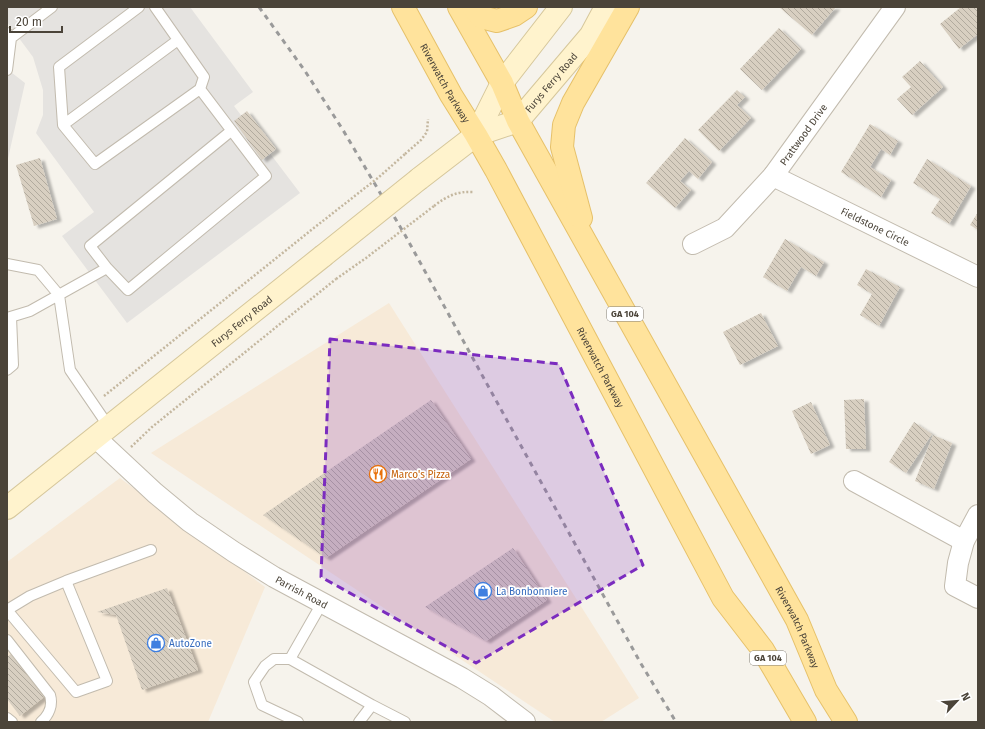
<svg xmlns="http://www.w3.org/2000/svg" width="985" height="729" font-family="'Fira Sans',sans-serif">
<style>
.commercial{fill:#f7ead8}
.parking{fill:#e5e3e0}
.building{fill:url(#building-back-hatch);filter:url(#shadow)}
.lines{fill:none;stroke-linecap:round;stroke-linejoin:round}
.lane-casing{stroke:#c2bbae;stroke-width:12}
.street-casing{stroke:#c2bbae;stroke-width:22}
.secondary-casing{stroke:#d6c79b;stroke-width:24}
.primary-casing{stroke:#e6c16a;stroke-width:24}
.path{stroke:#c4b79f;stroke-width:2.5;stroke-dasharray:2 2;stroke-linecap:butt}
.lane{stroke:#fff;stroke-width:10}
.street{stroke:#fff;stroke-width:20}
.secondary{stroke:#fff3cd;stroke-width:22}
.primary{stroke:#ffe39c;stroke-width:22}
.rail{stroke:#9a9a9a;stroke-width:3;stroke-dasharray:5 5;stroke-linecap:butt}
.secondary-bridge-casing{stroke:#d6c79b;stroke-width:24;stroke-linecap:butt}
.path-bridge{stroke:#c4b79f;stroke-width:2.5;stroke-dasharray:2 2;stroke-linecap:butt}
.secondary-bridge{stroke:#fff3cd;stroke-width:22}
.marked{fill:#7b2cbf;fill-opacity:0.2;stroke:#7b2cbf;stroke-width:3;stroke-dasharray:8 5;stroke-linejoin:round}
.labels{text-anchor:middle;stroke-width:3.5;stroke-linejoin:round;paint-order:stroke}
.shield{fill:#fff;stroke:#817c74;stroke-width:1}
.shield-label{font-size:9px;font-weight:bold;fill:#4b4439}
.street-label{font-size:10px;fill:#4b4439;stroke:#fff}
.food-label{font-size:10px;fill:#c56008;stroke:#fff;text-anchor:start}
.shop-label{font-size:10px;fill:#366cbe;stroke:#fff;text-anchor:start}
</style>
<defs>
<pattern id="building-back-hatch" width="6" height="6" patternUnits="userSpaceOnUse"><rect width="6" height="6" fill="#d8cfc1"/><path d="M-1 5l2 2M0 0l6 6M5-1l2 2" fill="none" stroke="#b1aa9e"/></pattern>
<filter id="shadow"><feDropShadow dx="4.5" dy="2.5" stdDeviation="1" flood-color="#0004"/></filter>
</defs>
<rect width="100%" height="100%" fill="#f6f3ec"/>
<path class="commercial" d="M389 303 639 698 601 722H555L151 453Z
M120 478 265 587 208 722H7V562Z"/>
<path class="parking" d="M7 7H190L253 92 234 106 300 193 127 323 62 236 94 212 36 133 43 115V90L33 57 7 22Z
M7 69 25 83 7 163Z"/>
<path class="building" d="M779 7H836L812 35Z
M961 7H978V34L959 49 940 24Z
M779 28 801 49 762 90 740 69Z
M920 61 943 87 912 115 897 99 911 87 902 77Z
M737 90 745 97 737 105 751 118 719 151 698 130Z
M247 111 276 149 262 160 234 121Z
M870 124 898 141 890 155 881 149 870 167 891 180 881 197 841 172Z
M685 138 712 162 698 179 689 171 680 181 691 190 675 208 646 183Z
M40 158 57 219 34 226 16 165Z
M927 159 971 186 949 224 931 213 940 199 913 183Z
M978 212V230L970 225Z
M785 239 824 262 816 276 801 267 787 291 763 277Z
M866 269 900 287 879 326 860 315 872 294 857 285Z
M761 313 778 346 740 365 723 332Z
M864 399 866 449H846L844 400Z
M431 400 471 459 326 558 263 515Z
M811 402 830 445 811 454 792 411Z
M914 422 932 434 906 473 889 462Z
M933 435 952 443 934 489 915 481Z
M513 548 547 600 486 641 425 607Z
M167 588 198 670 142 690 116 615 97 612Z
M11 654 44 697 20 716 7 699V657Z"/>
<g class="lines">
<g class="lane-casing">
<path id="lane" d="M139 7 59 67 63 125 95 164 200 89
M7 33 11 38 7 70
M11 38 52 7
M63 125 178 40
M7 264 38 270 59 295 70 370 109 427
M107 268 90 246 231 131
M7 318 30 311 107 268 128 290 266 176 200 89 204 77 155 7
M7 370 13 365 11 317
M66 581 151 550
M322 603 290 659 372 705 405 722
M7 610 30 596 66 581 107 681 76 692 7 610
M7 640 50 695C53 705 49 715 41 722
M290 659H274L265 666 254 682 262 705 298 722
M7 718 12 722
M359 722 372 705"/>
</g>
<g class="street-casing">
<g id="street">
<path id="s1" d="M773 176 978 277"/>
<path id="s2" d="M693 244 725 228 773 176 895 7"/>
<path id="s3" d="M96 438 155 493 190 522 234 552 274 577 462 678 491 696 525 722"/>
<path d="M854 481 964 541"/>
<path d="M978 515 964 541 958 563 955 586 978 598"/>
</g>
</g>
<g class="secondary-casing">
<g id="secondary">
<path d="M476 135 502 83 561 7"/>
<path id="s4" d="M419 179 476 135 518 121 591 35 606 7"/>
<path id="s5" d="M7 508 323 256"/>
</g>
</g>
<g class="primary-casing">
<g id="primary">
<path id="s6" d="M403 7 451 95 476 135 496 170 723 598 763 650 805 722"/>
<path id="s7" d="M459 7 502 83 518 121 528 139 797 620 826 690 846 722"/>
<path d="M473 7 481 17 497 21 514 15 526 7"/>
<path d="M581 218 562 147 564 125 573 103 628 7"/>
</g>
</g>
<path class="path" d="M405 154 421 140 427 132 428 119
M434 206C447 196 457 191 474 192
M104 396 310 231
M131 447 152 427 336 279"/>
<use href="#lane" class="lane"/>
<use href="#street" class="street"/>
<use href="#secondary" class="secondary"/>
<use href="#primary" class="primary"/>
<path class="rail" d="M259 7 305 71 343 130 405 235 640 662 676 722"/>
<g class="secondary-bridge-casing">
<path id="secondary-bridge" d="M323 256 419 179"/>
</g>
<path class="path-bridge" d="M310 231 379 177 405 154
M336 279 366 258 434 206"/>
<use href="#secondary-bridge" class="secondary-bridge"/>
</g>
<path class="marked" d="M330 339 559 364 643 565 476 663 321 577Z"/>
<defs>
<g id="restaurant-ring" transform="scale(0.9)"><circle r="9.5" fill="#fff" stroke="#e8710a" stroke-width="1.5"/><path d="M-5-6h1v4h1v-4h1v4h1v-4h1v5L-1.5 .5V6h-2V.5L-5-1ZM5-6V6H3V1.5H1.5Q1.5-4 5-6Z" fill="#e8710a"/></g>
<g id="shop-ring" transform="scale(0.9)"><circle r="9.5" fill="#fff" stroke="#3f7fe0" stroke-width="1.5"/><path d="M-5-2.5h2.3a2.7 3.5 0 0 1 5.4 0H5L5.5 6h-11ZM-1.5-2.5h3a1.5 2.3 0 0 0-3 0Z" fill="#3f7fe0"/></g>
</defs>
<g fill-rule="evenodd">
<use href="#restaurant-ring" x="378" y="474"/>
<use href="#shop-ring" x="483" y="591"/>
<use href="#shop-ring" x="156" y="643"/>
</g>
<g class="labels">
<g class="shield">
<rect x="607" y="307" width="36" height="14" rx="3"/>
<rect x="750" y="651" width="36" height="14" rx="3"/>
</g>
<g class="shield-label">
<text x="625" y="317">GA 104</text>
<text x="768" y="661">GA 104</text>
</g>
<g class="street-label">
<text dy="4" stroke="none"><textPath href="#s6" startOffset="87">Riverwatch Parkway</textPath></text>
<text dy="4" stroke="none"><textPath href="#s4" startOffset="167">Furys Ferry Road</textPath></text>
<text dy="4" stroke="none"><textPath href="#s2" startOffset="158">Prattwood Drive</textPath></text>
<text dy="4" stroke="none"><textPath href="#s1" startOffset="114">Fieldstone Circle</textPath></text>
<text dy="4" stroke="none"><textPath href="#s5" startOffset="300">Furys Ferry Road</textPath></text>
<text dy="4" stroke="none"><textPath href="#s6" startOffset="411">Riverwatch Parkway</textPath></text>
<text dy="4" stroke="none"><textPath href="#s3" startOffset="258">Parrish Road</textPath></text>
<text dy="4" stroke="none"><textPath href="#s7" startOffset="707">Riverwatch Parkway</textPath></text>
</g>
<g class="food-label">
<text x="391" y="478">Marco's Pizza</text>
</g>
<g class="shop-label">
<text x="496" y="595">La Bonbonniere</text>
<text x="169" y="647">AutoZone</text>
</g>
</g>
<rect width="985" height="729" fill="none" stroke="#4b4439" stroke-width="16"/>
<g transform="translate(957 701) rotate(64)" stroke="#ffffff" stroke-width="3" paint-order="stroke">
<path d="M0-3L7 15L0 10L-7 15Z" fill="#4b4439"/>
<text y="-6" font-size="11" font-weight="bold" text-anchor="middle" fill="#4b4439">N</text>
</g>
<path d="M10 26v6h52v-6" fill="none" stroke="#4b4439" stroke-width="2"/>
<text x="16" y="26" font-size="12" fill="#4b4439" stroke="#ffffff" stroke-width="3" paint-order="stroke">20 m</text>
</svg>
